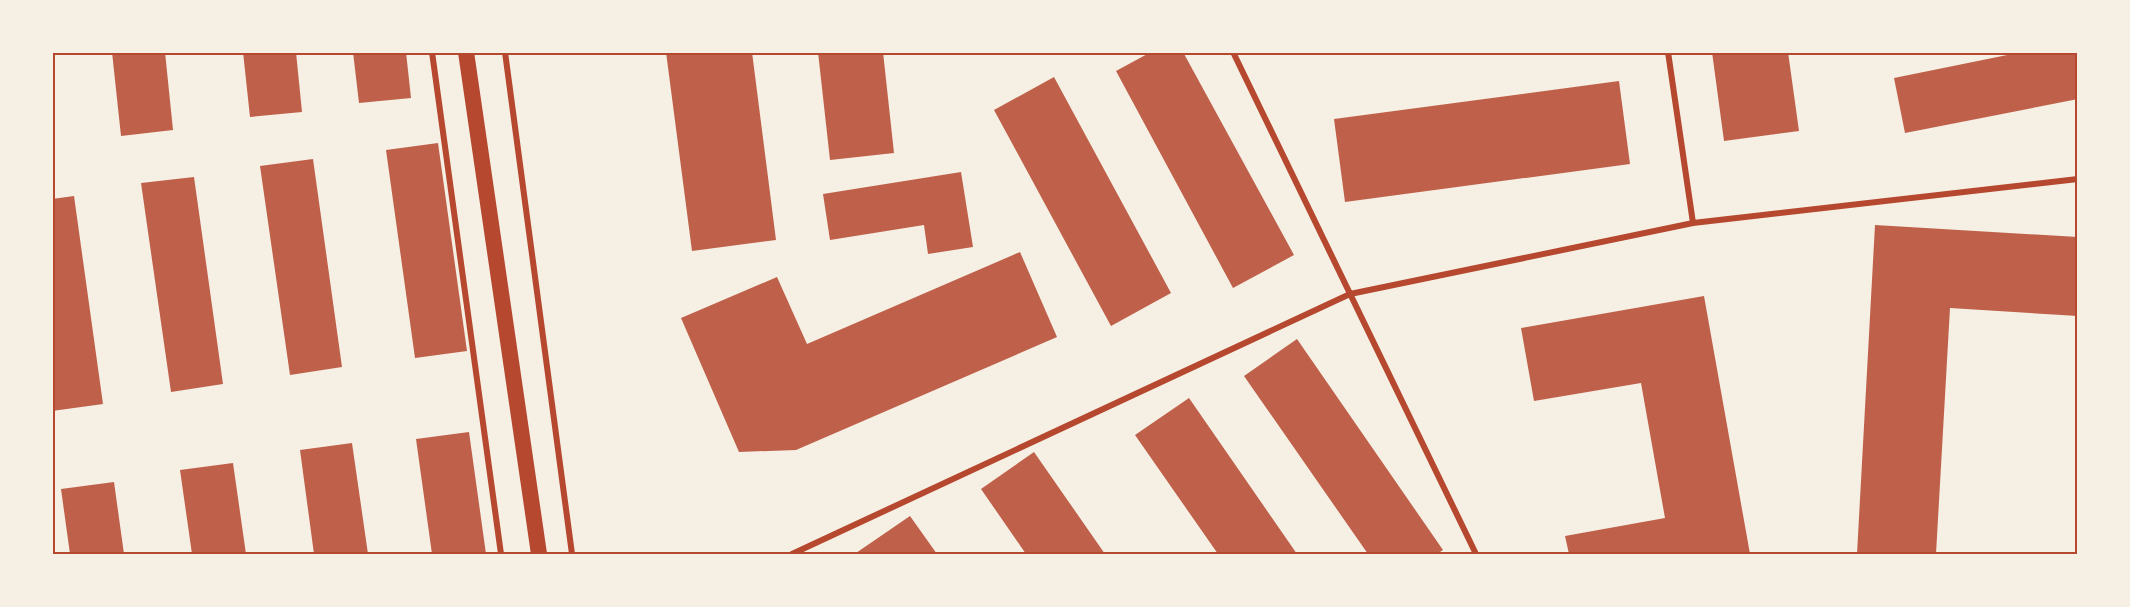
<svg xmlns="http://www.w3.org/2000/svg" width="2130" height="607" font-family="'Roboto Condensed',sans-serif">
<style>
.building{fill:#bf614a}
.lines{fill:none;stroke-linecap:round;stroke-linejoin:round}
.minor{stroke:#b5482f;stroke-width:6}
.trunk{stroke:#b5482f;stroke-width:16}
.neatline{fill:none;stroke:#b5482f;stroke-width:2}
</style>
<rect width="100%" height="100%" fill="#f6efe4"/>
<path class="building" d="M112 52H165L173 130 121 136Z
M243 52H296L302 112 250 117Z
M353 52H406L411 98 359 103Z
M666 52H752L776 240 692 251Z
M818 52H883L894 153 830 160Z
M1151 52H1183L1294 255 1233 288 1116 71Z
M1712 52H1788L1799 131 1724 141Z
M2022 52H2078V99L1905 133 1894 78Z
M1054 77 1171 293 1111 326 994 110Z
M1619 81 1630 164 1345 202 1334 119Z
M438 143 467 351 415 358 386 150Z
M313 159 342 367 290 375 260 166Z
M961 172 973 247 928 254 924 225 830 240 823 194Z
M194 177 223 384 171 392 141 183Z
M74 196 103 404 52 411V199Z
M1875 225 2078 237V316L1950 308 1936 554H1857Z
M1020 252 1057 337 796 450 739 452 681 318 777 277 807 344Z
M1704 296 1750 554H1569L1565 536 1665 518 1641 383 1534 401 1521 328Z
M1297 339 1443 550 1437 554H1368L1244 376Z
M1189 398 1297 554H1218L1135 435Z
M469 432 486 554H432L416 439Z
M352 443 368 554H314L300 450Z
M1034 452 1105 554H1026L981 489Z
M233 463 246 554H192L180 470Z
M114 482 124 554H70L61 489Z
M910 516 937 554H858L856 553Z"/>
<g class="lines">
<path class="minor" d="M432 52 501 554
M505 52 572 554
M1233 52 1476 554
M1668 52 1693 223
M792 554 1350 294 1693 223 2078 179"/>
<path class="trunk" d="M466 52 539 554"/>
</g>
<rect width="2130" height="607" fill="none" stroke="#f6efe4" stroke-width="108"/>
<rect x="54" y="54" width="2022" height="499" class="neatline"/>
</svg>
